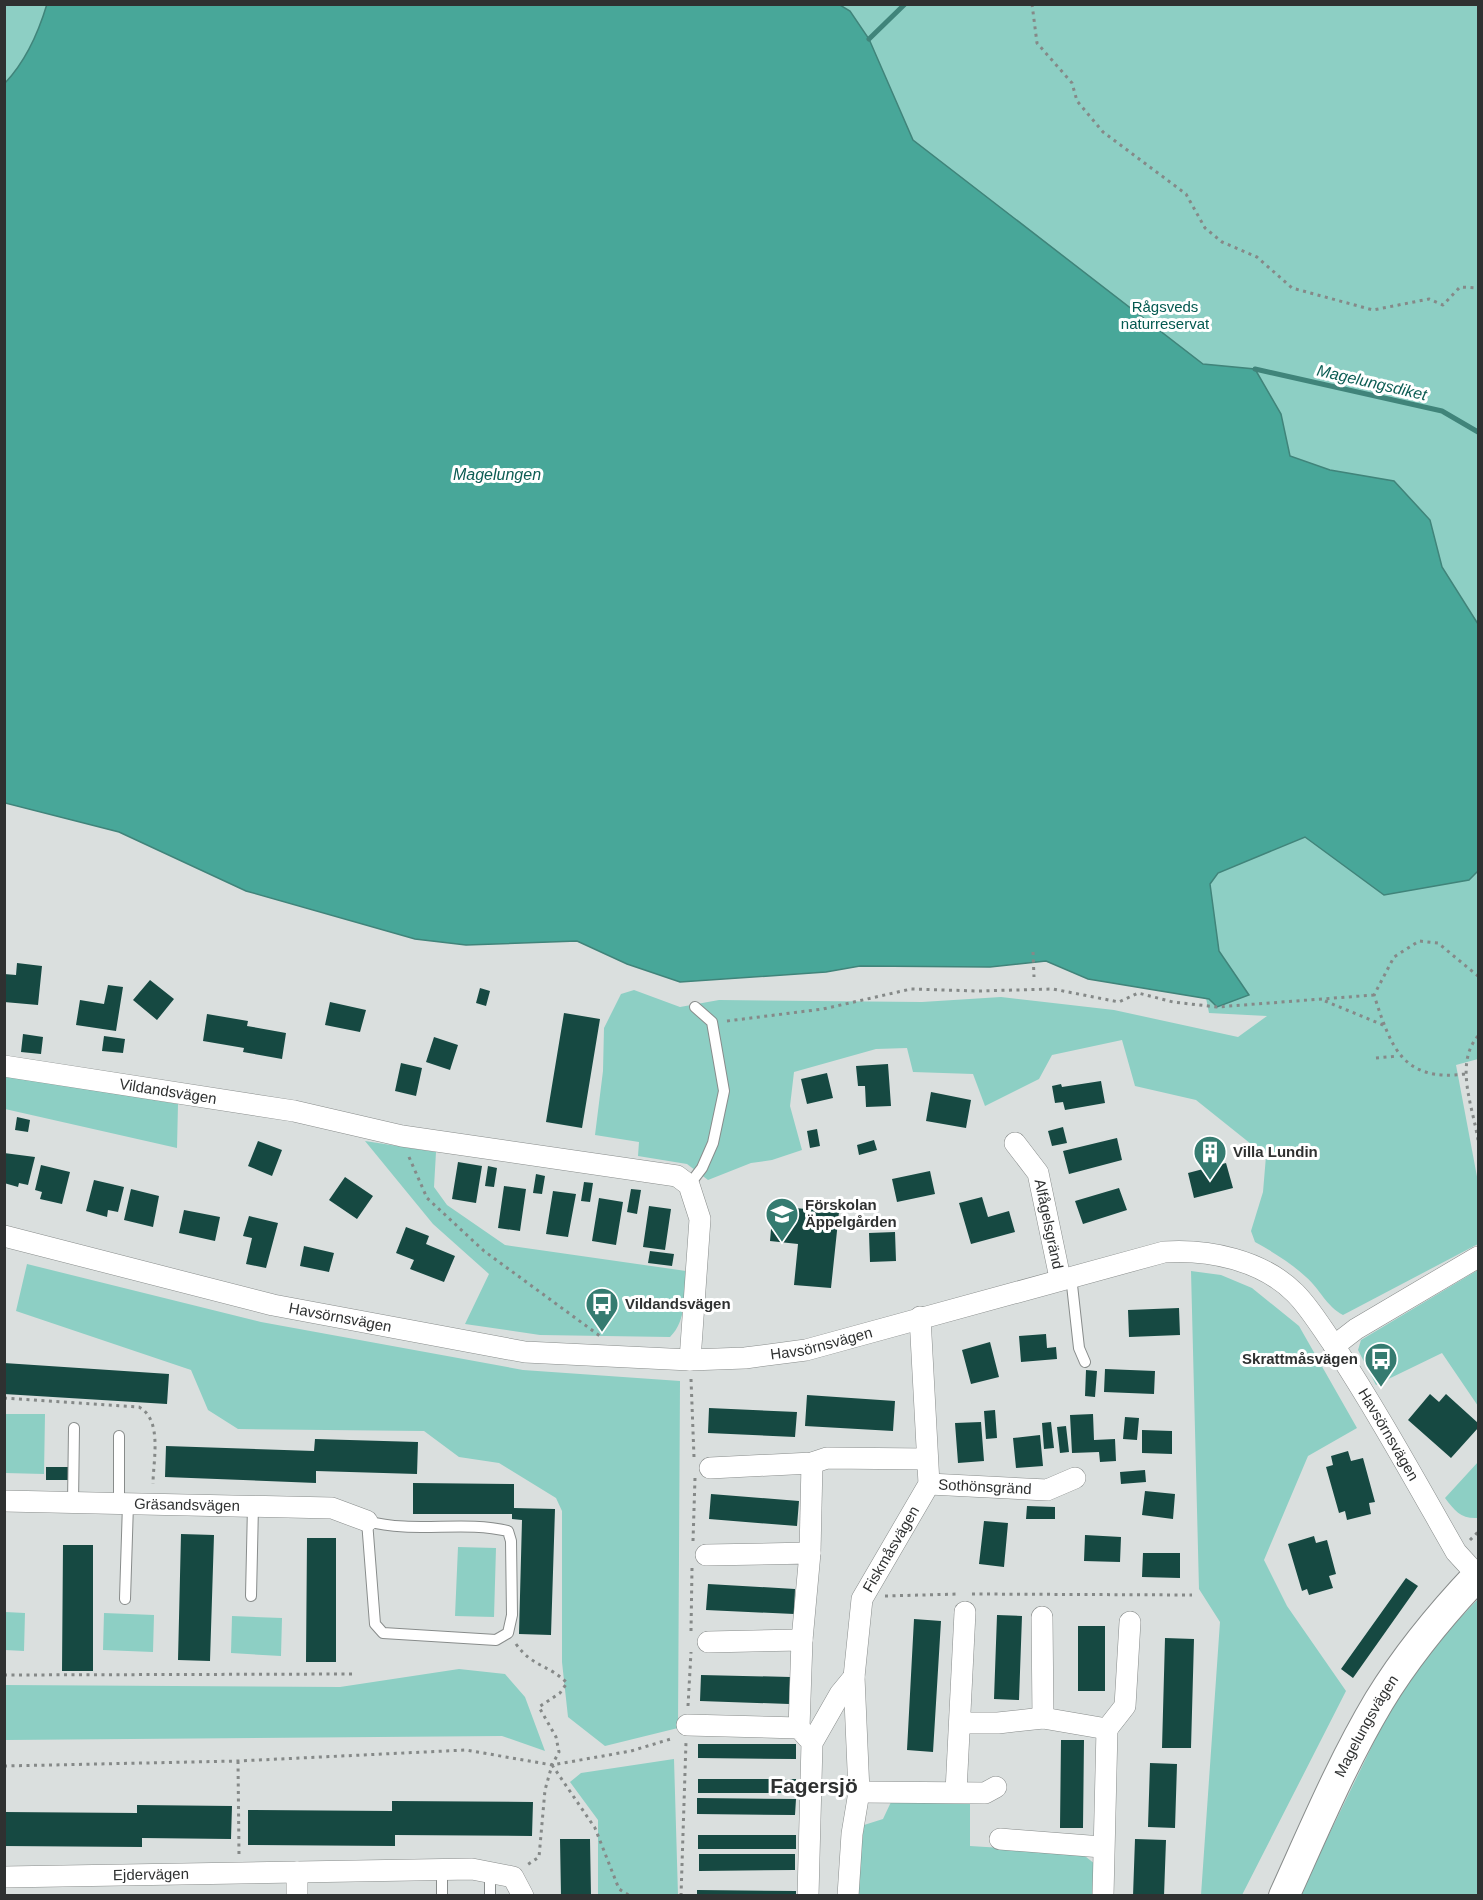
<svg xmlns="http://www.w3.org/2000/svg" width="1483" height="1900" font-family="Helvetica,sans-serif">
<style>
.green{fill:#8dcfc4}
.water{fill:#48a799;stroke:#40847a;stroke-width:1.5}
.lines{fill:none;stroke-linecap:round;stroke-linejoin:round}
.stream{stroke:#40847a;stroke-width:5}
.building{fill:#164942}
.service-casing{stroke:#888c8b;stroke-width:12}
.minor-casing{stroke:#888c8b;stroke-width:22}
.secondary-casing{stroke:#888c8b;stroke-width:32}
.path{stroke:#858988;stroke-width:3;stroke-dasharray:3 4.5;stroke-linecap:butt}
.service{stroke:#fff;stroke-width:10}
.minor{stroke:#fff;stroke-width:21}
.secondary{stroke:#fff;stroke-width:30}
.labels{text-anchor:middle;stroke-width:6;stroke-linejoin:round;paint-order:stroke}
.park-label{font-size:15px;fill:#045950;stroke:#fff}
.street-label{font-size:15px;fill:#2f3131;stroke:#fff}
.poi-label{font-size:15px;font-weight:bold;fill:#2f3131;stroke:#fff;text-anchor:start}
.water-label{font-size:16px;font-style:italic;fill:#0d5d54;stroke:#fff}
.district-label{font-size:21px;font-weight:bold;fill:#2f3131;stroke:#fff}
</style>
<rect width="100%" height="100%" fill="#dadfde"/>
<path class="green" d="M5 5H47C38 34 26 61 5 83Z
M505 5H1478V1059L1456 1065 1478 1182V1244L1343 1315C1326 1306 1320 1289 1306 1277 1291 1263 1273 1252 1255 1242L1251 1231 1263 1192 1266 1156 1196 1100 1135 1086 1122 1040 1052 1055 1039 1079 985 1106 973 1074 913 1072 907 1048 876 1049 794 1072 790 1106 802 1150 772 1160 751 1163 708 1180 687 1164 638 1156 639 1142 595 1135 603 1071 604 1028 621 994 634 990 680 1007 719 1000 922 1002 1001 997 1114 1010 1238 1037 1267 1016 1209 1013 1132 628Z
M4 1075 178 1104 177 1148 5 1109Z
M365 1141 436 1152 434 1187 447 1205 505 1245 686 1271C684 1293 687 1321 670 1337L540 1335 465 1324 489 1274 433 1224Z
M27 1264 261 1322 523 1370 680 1381 678 1728 605 1746 568 1717 562 1662V1511L556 1498 499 1463 459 1457 424 1431 238 1429 208 1410 191 1370 16 1311Z
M1478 1270V1406L1442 1353 1376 1385 1358 1350 1361 1340Z
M1191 1271 1221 1275 1252 1288 1299 1326 1357 1428 1308 1456 1264 1560 1287 1606 1346 1691 1242 1895H1201L1220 1622 1199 1589Z
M5 1414H45L44 1474 5 1473Z
M1478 1462V1518C1461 1519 1455 1511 1445 1498Z
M458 1547 496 1548 494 1617 455 1616Z
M1478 1599V1895L1299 1896 1393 1703 1435 1645Z
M5 1612 25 1613 24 1651 5 1650Z
M104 1613 154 1615 153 1652 103 1650Z
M232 1616 282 1618 281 1656 231 1653Z
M459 1669 505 1674 525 1697 545 1751 502 1736 5 1740V1685L340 1687Z
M674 1759 678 1895H598V1820L570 1782 581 1773Z
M891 1802 970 1804V1846L1081 1853 1095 1864 1098 1895 862 1896 856 1891 864 1825 883 1819Z"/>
<path class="water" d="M47 4 840 5 850 11 869 39 913 140 1203 364 1255 369 1281 414 1290 456 1330 470 1394 481 1430 520 1442 567 1478 624V871L1469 880 1384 895 1305 837 1218 873 1210 884 1219 951 1249 995 1217 1007 1209 999 1088 979 1046 961 990 967 860 966 826 972 680 982 627 964 577 941 466 945 415 939 246 891 119 832 5 803V83C26 61 38 34 47 4Z"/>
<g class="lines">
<path class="stream" d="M869 39 905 4
M1255 369 1442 411 1478 432"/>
</g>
<path class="building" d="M17 963 42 966 38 1005 4 1002V974L16 975Z
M150 980 174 999 157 1020 133 1000Z
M108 985 123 987 116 1031 76 1025 80 1000 104 1004Z
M480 988 490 991 486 1006 476 1003Z
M330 1002 366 1010 360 1032 325 1025Z
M564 1013 600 1019 582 1128 546 1122Z
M207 1014 248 1021 247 1026 286 1033 282 1059 243 1052 244 1048 203 1041Z
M23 1034 43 1037 41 1054 21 1052Z
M104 1036 125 1039 123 1053 102 1051Z
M434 1037 458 1045 450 1070 426 1062Z
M401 1063 422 1068 416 1096 395 1091Z
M888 1064 891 1106 866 1107 865 1086H858L856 1066Z
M827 1073 833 1098 807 1104 801 1079Z
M1101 1081 1105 1103 1065 1110 1063 1102 1055 1103 1052 1086 1061 1084 1062 1087Z
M931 1092 971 1100 966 1128 926 1121Z
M17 1117 30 1120 28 1132 15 1130Z
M1063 1127 1067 1143 1052 1146 1048 1131Z
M817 1129 820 1146 810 1148 807 1131Z
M1117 1138 1122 1160 1069 1174 1063 1151Z
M874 1140 877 1150 859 1155 857 1145Z
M258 1141 282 1150 272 1176 248 1166Z
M4 1153 35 1157 28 1185 19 1183 18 1187 4 1183Z
M458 1162 482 1166 476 1203 452 1199Z
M1226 1163 1233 1188 1194 1198 1188 1173Z
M41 1165 70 1172 62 1204 40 1199 42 1192 35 1190Z
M488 1166 497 1168 494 1187 485 1186Z
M930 1171 935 1194 897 1202 892 1179Z
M536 1174 545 1176 542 1194 533 1193Z
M345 1177 373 1196 357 1219 329 1200Z
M94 1180 124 1187 118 1212 108 1210 107 1217 86 1211Z
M584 1182 593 1183 590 1202 581 1201Z
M504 1186 526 1189 520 1231 498 1228Z
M1119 1188 1127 1210 1083 1224 1075 1201Z
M131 1189 159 1196 153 1227 124 1220Z
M631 1189 641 1190 637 1214 627 1212Z
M553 1191 576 1194 568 1237 546 1234Z
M982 1197 988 1217 1009 1211 1015 1232 971 1244 959 1203Z
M599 1198 623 1202 616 1245 592 1241Z
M649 1206 671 1209 665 1250 643 1247Z
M773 1206 839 1212 831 1288 794 1285 798 1244 770 1241Z
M184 1210 220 1217 215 1241 179 1233Z
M249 1216 278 1223 266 1268 246 1264 252 1238 243 1236Z
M406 1227 429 1236 426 1244 455 1256 444 1282 410 1269 414 1260 396 1253Z
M895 1232 896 1261 870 1262 869 1233Z
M304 1246 334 1253 329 1272 300 1266Z
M650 1251 674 1254 672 1266 648 1263Z
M1179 1308 1180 1335 1129 1337 1128 1310Z
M1046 1334 1047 1348 1056 1347 1057 1359 1021 1362 1019 1336Z
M990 1342 999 1377 971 1384 962 1350Z
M4 1363 169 1374 167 1404 4 1394Z
M1105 1369 1155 1371 1154 1394 1104 1392Z
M1086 1370 1097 1371 1095 1397 1085 1396Z
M1430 1394 1439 1402 1446 1394 1478 1423V1428L1451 1458 1408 1420Z
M807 1395 895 1401 893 1431 805 1426Z
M709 1408 797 1412 795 1437 708 1433Z
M995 1410 997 1438 986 1439 984 1411Z
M1093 1414 1094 1440 1115 1439 1116 1461 1100 1462 1099 1452 1072 1453 1070 1415Z
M1125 1417 1139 1418 1137 1440 1123 1439Z
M981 1422 984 1461 958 1463 955 1423Z
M1051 1422 1054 1448 1044 1449 1042 1423Z
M1066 1426 1069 1452 1060 1453 1057 1427Z
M1142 1430 1172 1431V1454L1142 1453Z
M1040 1435 1043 1466 1016 1468 1013 1438Z
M315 1439 418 1442 417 1474 316 1471V1483L165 1477 166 1446 314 1451Z
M1348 1451 1351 1461 1363 1458 1375 1502 1369 1503 1371 1514 1347 1520 1345 1511 1339 1513 1326 1467 1333 1465 1331 1456Z
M46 1467H70L69 1480H46Z
M1145 1470 1146 1482 1121 1484 1120 1472Z
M413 1483 514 1484V1508L555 1509 551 1635 519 1634 522 1520 512 1519V1514H413Z
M1145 1491 1175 1494 1173 1519 1142 1515Z
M711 1494 799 1501 797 1526 709 1519Z
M1027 1506 1055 1507V1519H1026Z
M984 1521 1008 1523 1004 1567 979 1564Z
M181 1534 214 1535 210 1661 178 1660Z
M1085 1535 1121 1537 1120 1562 1084 1561Z
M1314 1536 1316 1543 1327 1540 1336 1574 1329 1576 1333 1588 1309 1595 1307 1589 1302 1591 1288 1544Z
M307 1538H336V1662H306Z
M63 1545H93V1671H62Z
M1143 1553H1180V1578L1142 1577Z
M1406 1578 1418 1586 1353 1678 1341 1669Z
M708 1584 795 1589 794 1614 706 1610Z
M997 1615 1022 1616 1019 1700 994 1699Z
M914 1619 941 1621 933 1752 907 1750Z
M1078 1626H1105V1691H1078Z
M1165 1638 1194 1639 1191 1748H1162Z
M701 1675 790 1677 789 1704 700 1701Z
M1061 1740H1084L1083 1828H1060Z
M698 1744H796V1759L698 1758Z
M1150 1763 1177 1764 1175 1828 1148 1827Z
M698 1779H796V1793H698Z
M697 1798 796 1799 795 1815 697 1814Z
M392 1801 533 1802 532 1836 395 1835V1846L248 1845V1810L392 1811Z
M137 1805 232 1806 231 1839 142 1838V1847L4 1846V1812L137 1813Z
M698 1835H796V1849H698Z
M560 1839H590L591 1896H561Z
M1135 1839 1166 1840 1164 1896H1133Z
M699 1854H795V1870L699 1871Z
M697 1890 796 1891V1896H697Z"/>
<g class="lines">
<g class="service-casing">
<path id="service" d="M689 1185 702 1168 713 1143 724 1091 712 1022 695 1007
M1071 1276 1079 1348 1085 1362
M73 1503 74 1428
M119 1503V1436
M367 1521C415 1534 462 1520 508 1531L511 1541 512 1615 508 1633 496 1640 383 1633 375 1624Z
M251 1596 253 1506
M125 1599 128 1504
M490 1873V1896
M442 1896V1869"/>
</g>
<g class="minor-casing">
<g id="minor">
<path id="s1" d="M4 1066 294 1111 402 1136 677 1176 689 1185 700 1219 690 1360"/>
<path id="s2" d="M1015 1143 1038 1173 1060 1278"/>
<path id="s3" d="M4 1236 273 1305 525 1352 690 1360 745 1358 806 1350 1164 1252C1209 1249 1262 1260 1295 1293 1310 1308 1321 1327 1333 1344 1377 1411 1416 1482 1456 1552L1478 1576"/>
<path d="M1334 1346 1356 1329 1478 1257"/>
<path d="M710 1468 812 1463 827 1458 926 1459"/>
<path id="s4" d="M929 1484 1047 1490 1075 1478"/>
<path id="s5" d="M4 1501 332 1508 367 1521"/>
<path d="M810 1553 812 1463"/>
<path d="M706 1555 810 1553 802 1640"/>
<path d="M1042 1617 1043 1718"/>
<path d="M708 1642 802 1640 799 1728"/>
<path d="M960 1723H998L1043 1718 1107 1729 1125 1706 1130 1622"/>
<path d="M687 1725 799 1728 808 1738"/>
<path d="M859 1792 985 1793 996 1787"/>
<path d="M956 1792 965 1612"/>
<path d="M1000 1839 1102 1847"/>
<path id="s6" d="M4 1877 472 1869 513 1877 523 1896"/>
<path d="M297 1896V1872"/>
<path d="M808 1896 812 1743 840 1694 854 1677"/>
<path id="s7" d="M848 1896 852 1834 859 1792 854 1677 862 1599 929 1484 920 1317"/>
<path d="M1103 1896 1107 1729"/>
</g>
</g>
<g class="secondary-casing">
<g id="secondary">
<path id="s8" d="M1284 1896C1314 1830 1342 1763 1379 1701 1407 1655 1441 1614 1478 1575"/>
</g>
</g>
<path class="path" d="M1032 4 1037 43 1072 83 1077 101 1103 132 1186 194 1205 228 1222 242 1257 257 1292 288 1373 310 1429 299 1443 305 1460 287 1478 288
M1033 952 1034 977
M1325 1001 1383 1025
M727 1021 823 1009 911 989 978 991 1053 989 1119 1002 1138 993 1173 1002 1217 1007 1374 995
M1478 1036C1454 1064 1473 1107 1478 1140
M1376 1058 1398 1056
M1465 1074C1402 1082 1391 1047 1374 995L1394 957 1419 941 1438 943 1478 976
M409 1157 427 1198 484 1251 600 1336
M691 1379 694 1457
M4 1398 139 1407C163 1420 153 1461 153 1484
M1470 1540 1478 1532
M693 1541 695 1478
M972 1594 1192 1595
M885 1596 959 1594
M691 1631 692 1568
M516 1644C532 1667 550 1665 567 1683L560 1693 539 1707 556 1737 559 1752 552 1765 545 1790 539 1857 527 1865
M4 1675 354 1674
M688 1706 691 1652
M238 1761 239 1856
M552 1765 595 1828 619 1889 630 1896
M4 1766 238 1761 466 1750 552 1765 631 1751 674 1738
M681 1896 686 1742"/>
<use href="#service" class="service"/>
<use href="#minor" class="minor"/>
<use href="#secondary" class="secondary"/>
</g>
<defs>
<g id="building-pin" transform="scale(1.725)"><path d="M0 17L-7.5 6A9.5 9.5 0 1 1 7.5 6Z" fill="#357b70" stroke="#fff"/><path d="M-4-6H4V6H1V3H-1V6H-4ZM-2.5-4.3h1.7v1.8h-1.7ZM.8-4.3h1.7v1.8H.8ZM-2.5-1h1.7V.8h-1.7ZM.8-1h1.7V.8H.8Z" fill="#fff"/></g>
<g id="school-pin" transform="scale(1.725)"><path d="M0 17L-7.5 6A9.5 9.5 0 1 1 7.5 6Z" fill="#357b70" stroke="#fff"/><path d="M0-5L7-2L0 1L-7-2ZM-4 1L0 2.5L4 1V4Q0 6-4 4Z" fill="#fff"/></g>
<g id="bus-pin" transform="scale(1.725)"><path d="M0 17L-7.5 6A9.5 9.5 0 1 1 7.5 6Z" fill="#357b70" stroke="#fff"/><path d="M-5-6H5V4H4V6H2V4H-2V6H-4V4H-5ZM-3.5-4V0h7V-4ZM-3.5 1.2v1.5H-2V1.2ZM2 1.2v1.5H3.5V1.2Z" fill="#fff"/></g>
</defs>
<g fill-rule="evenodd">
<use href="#building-pin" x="1210" y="1152"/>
<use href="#school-pin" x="782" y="1214"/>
<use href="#bus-pin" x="602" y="1304"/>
<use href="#bus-pin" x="1381" y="1359"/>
</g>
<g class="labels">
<g class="park-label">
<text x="1165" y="312">Rågsveds<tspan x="1165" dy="17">naturreservat</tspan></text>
</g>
<g class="street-label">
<text dy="5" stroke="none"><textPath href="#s1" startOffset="166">Vildandsvägen</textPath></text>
<text dy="5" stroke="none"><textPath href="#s2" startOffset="90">Alfågelsgränd</textPath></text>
<text dy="5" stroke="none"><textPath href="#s3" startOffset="346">Havsörnsvägen</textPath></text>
<text dy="5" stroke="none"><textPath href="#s3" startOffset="832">Havsörnsvägen</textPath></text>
<text dy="5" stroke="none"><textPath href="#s3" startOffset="1498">Havsörnsvägen</textPath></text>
<text dy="5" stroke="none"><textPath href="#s4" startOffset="56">Sothönsgränd</textPath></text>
<text dy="5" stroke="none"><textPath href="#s5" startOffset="183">Gräsandsvägen</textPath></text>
<text dy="5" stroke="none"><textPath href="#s7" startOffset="356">Fiskmåsvägen</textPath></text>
<text dy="5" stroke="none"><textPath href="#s8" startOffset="189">Magelungsvägen</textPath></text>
<text dy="5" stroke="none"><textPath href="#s6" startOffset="147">Ejdervägen</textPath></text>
</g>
<g class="poi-label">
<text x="1233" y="1157">Villa Lundin</text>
<text x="805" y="1210">Förskolan<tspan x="805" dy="17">Äppelgården</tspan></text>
<text x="625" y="1309">Vildandsvägen</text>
<text x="1358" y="1364" text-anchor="end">Skrattmåsvägen</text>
</g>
<g class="water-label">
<text transform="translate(1372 382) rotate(13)" y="6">Magelungsdiket</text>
<text x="497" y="480">Magelungen</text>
</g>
<g class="district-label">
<text x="814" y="1793">Fagersjö</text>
</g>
</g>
<rect width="1483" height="1900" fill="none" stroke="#2f3131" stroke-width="12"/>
</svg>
